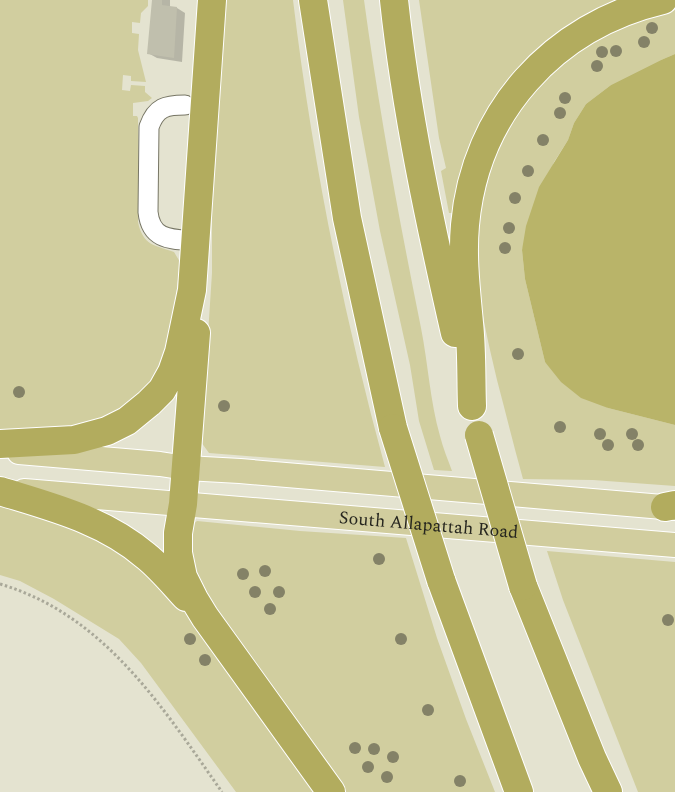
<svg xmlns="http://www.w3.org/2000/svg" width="675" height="792" font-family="Spectral,serif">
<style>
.green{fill:#d1ce9f}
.water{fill:#b9b469}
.shadow{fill:#0003}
.building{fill:#c0bfad}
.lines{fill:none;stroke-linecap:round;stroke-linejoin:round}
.minor-casing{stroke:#777665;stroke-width:21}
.major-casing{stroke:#fff;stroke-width:26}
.highway-casing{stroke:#fff;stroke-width:30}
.path{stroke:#a9a899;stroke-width:3;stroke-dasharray:2.5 2.5;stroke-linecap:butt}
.minor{stroke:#fff;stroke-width:19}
.major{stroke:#d1cd9e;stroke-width:24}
.highway{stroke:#b2ac5e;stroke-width:28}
.highway-bridge-casing{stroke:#fff;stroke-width:30;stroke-linecap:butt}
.highway-bridge{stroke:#b2ac5e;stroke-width:28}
.tree{fill:#848267}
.labels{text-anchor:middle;stroke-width:4;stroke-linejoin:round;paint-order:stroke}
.street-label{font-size:18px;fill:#26261f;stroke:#f1f0dd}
</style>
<rect width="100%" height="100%" fill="#e4e3d0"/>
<path class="green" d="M0 0H148V6L141 13 140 23 132 22V33L139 34 138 50 146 82 131 81V76L123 75 122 90 130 91 131 85 145 86V92L152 98 148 101 133 103V116H137L138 118V222C143 246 155 245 174 252L180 262 175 306 161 373 112 423 0 436Z
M224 0H293C312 158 343 313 385 467L209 453 201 442 212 273V157Z
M343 0H364C379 110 399 219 421 328 428 363 430 401 440 436 443 448 448 460 452 471L434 470 419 421 410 365 380 231 359 117Z
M419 0H627L469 151 458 182 453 213H449L441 171 446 168 439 138Z
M675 10V54L661 60 611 85 586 104 574 123 568 140 554 162 522 250 525 279 545 362 608 408 675 425V486L593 480 523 479C514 447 506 414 497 380 488 341 478 302 477 261 476 209 495 138 527 97 540 80 559 66 575 54 583 48 591 41 600 37 624 25 649 16 675 10Z
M0 504 106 539 177 599 320 792H236L141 663 119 639 54 599 20 581 0 575Z
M197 521 300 531 406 538 437 638 466 719 495 792H340L264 686 190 568 192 525Z
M547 551 675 562V792H638L563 600Z"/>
<path class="water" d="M675 54V425L608 408 581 398 561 382 545 362 525 279 522 250 526 226 539 187 568 140 574 123 586 104 611 85 661 60Z"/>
<path class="shadow" d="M153 0H170V7L177 8 185 13 182 62 157 58 148 53Z"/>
<path class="building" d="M152 0H162V5L177 7 174 58 147 54Z"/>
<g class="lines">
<g class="minor-casing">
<path id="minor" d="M185 105C166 105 156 107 149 127L148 212C151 241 172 239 196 241"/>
</g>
<g class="major-casing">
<g id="major">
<path d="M19 452 160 464 186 468 240 471 675 508"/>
<path id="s1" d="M24 491 675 545"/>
</g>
</g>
<g class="highway-casing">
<path id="highway" d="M313 0 347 218 393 428
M394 0C406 112 430 224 455 333
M196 333 183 504 178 533V553L183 577 194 599 205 617 331 792
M472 406C471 379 472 351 469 323 466 290 462 258 465 225 475 112 553 26 663 0
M0 444 74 440 107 431 127 421 149 403 162 390 172 372 179 352 192 290 212 0
M0 491C52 507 104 520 146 556 161 568 173 583 186 597
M665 507 675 505
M441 580 519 792
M523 586 592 758 608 792"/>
</g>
<path class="path" d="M0 584C105 615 163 708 222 792"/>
<use href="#minor" class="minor"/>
<use href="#major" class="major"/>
<use href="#highway" class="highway"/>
<g class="highway-bridge-casing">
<path id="highway-bridge" d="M393 428 441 580
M479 435 523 586"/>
</g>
<use href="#highway-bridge" class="highway-bridge"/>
</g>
<g class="tree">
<circle cx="652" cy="28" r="6"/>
<circle cx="644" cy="42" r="6"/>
<circle cx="616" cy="51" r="6"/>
<circle cx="602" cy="52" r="6"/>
<circle cx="597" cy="66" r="6"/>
<circle cx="565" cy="98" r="6"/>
<circle cx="560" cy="113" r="6"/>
<circle cx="543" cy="140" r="6"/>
<circle cx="528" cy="171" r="6"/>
<circle cx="515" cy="198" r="6"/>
<circle cx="509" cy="228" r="6"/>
<circle cx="505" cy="248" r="6"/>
<circle cx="518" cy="354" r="6"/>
<circle cx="19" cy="392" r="6"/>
<circle cx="224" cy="406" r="6"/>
<circle cx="560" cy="427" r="6"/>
<circle cx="600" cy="434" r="6"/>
<circle cx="632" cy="434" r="6"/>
<circle cx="608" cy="445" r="6"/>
<circle cx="638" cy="445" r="6"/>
<circle cx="379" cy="559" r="6"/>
<circle cx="265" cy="571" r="6"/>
<circle cx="243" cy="574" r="6"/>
<circle cx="255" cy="592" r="6"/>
<circle cx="279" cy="592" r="6"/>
<circle cx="270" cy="609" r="6"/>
<circle cx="668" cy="620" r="6"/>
<circle cx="190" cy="639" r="6"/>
<circle cx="401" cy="639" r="6"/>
<circle cx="205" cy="660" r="6"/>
<circle cx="428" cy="710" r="6"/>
<circle cx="355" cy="748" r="6"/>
<circle cx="374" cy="749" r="6"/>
<circle cx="393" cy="757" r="6"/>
<circle cx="368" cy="767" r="6"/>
<circle cx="387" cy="777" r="6"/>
<circle cx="460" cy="781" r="6"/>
</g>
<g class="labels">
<g class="street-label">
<text dy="6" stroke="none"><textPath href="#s1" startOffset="406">South Allapattah Road</textPath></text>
</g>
</g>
</svg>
